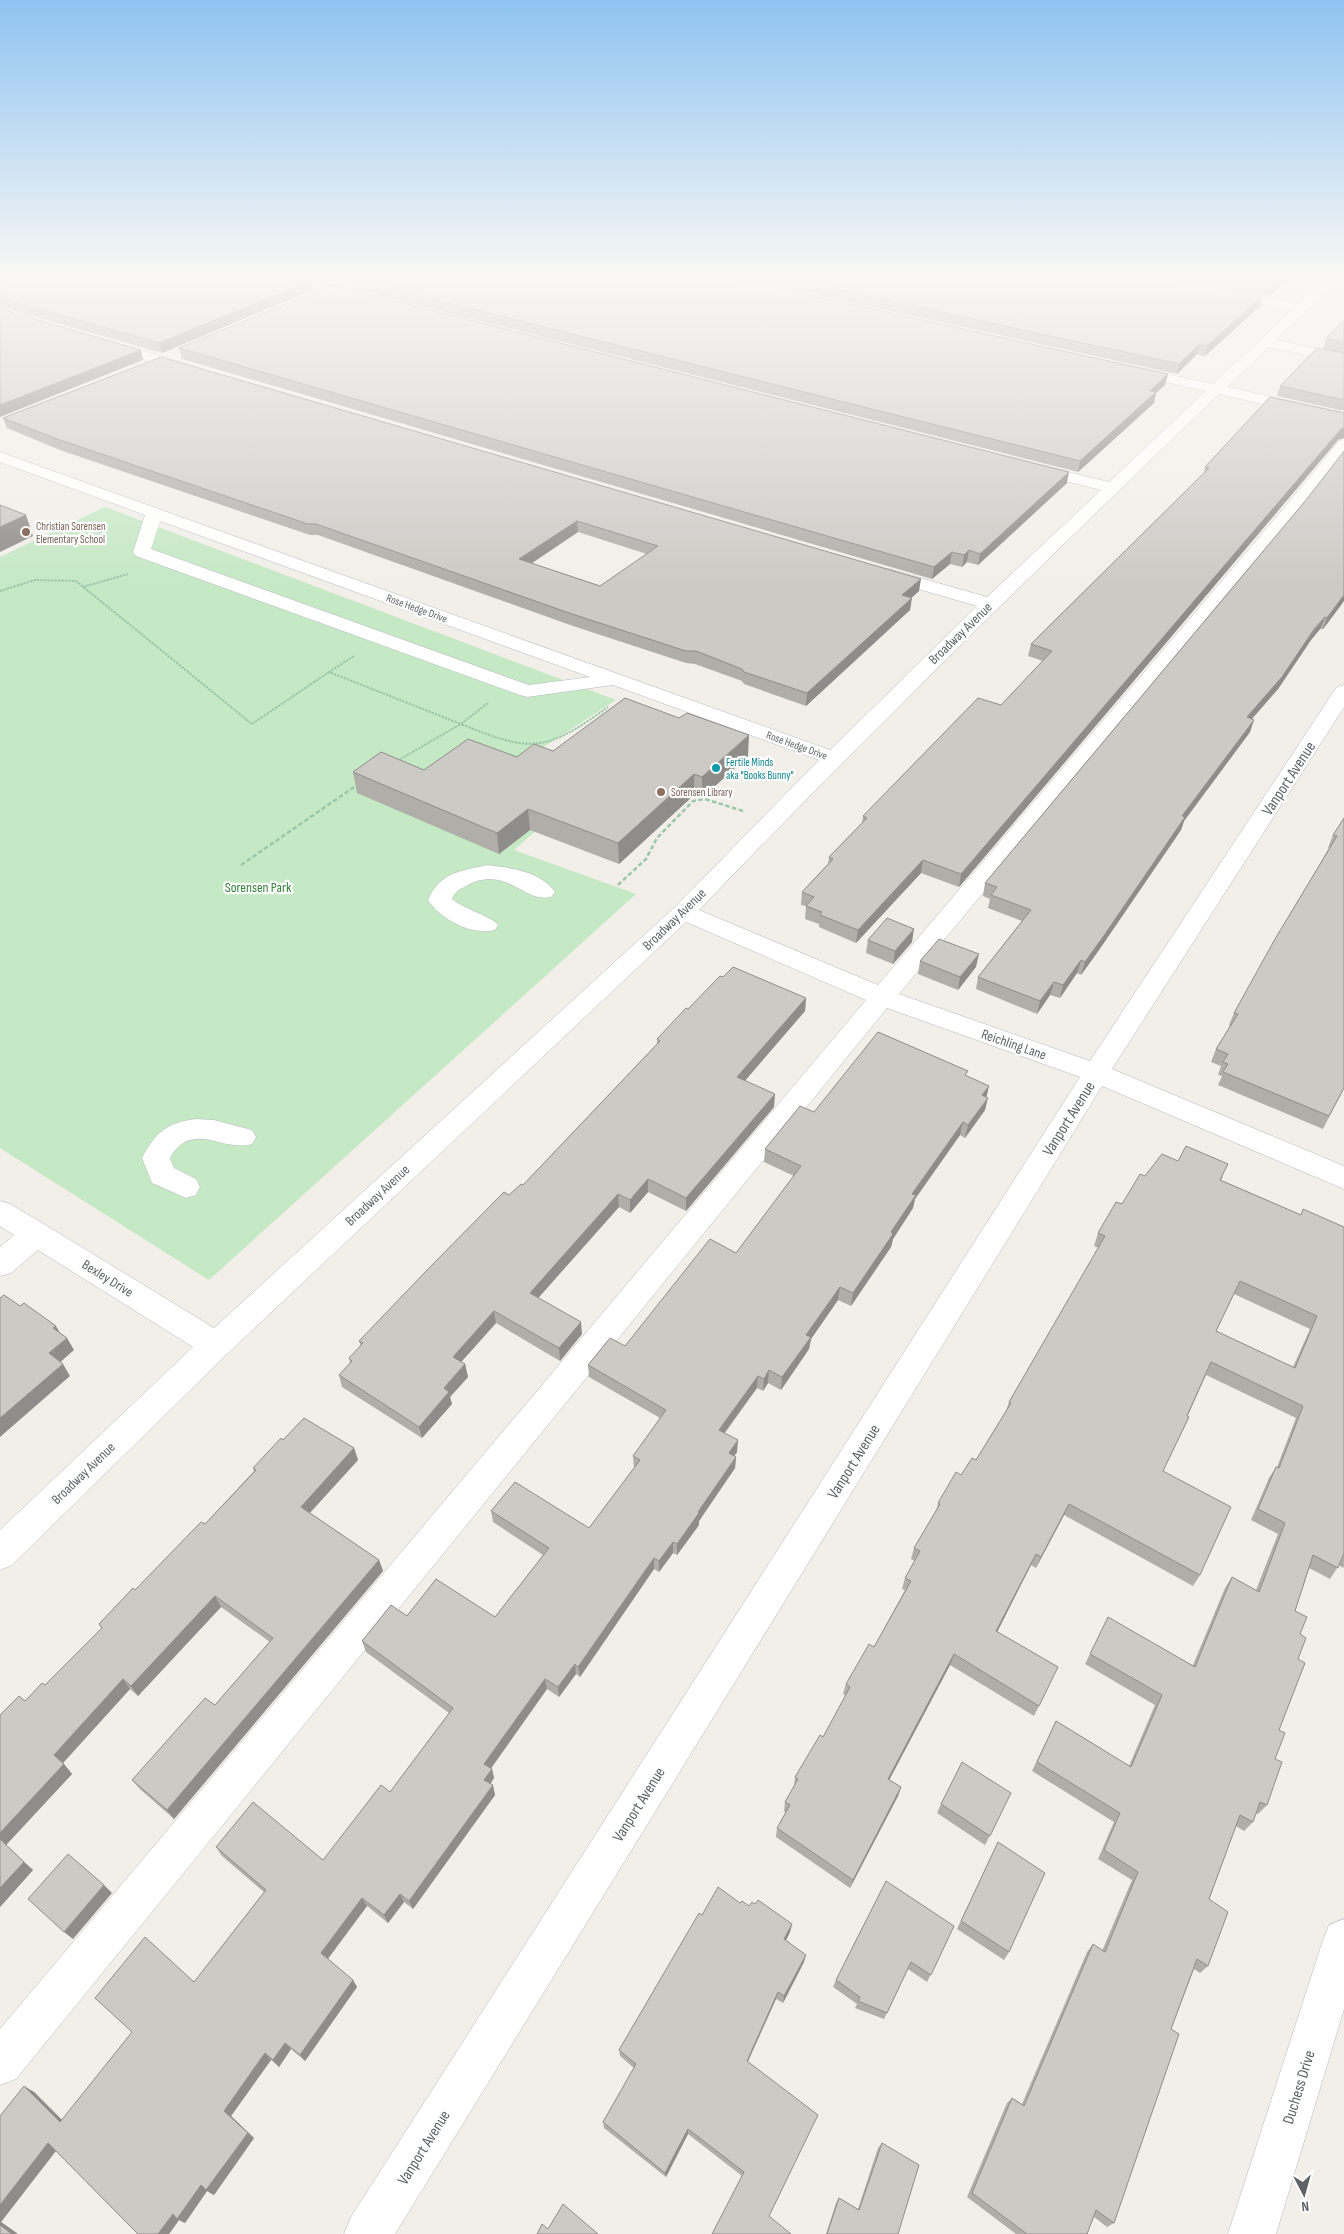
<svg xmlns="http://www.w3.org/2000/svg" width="1344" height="2234" font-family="'Sofia Sans Condensed',sans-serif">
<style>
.green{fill:#c5e8c5}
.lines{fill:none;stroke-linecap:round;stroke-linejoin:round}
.minor-casing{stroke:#b5b8bc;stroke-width:1}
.path-far1{stroke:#9cc7a9;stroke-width:2;stroke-dasharray:2.5 1;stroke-linecap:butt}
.path{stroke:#9cc7a9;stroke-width:2.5;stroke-dasharray:4.5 2.5;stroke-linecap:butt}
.minor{fill:#fff;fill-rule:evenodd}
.wall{fill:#afaea9;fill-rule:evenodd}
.shaded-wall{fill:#8f8d8a}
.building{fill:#cccac5;stroke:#8f8d8a;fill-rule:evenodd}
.education-dot{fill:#8d6e63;stroke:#fff;stroke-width:2}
.culture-dot{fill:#0f9aa8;stroke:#fff;stroke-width:2}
.labels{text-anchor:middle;stroke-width:4.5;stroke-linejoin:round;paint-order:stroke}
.far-education-label{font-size:11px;fill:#785e54;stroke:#fff;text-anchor:start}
.far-street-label{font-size:11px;fill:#5f6368;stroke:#fff}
.far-culture-label{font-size:11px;fill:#0d838f;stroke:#fff;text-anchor:start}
.street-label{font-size:14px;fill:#5f6368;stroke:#fff}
.park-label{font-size:14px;fill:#348238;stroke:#fff}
.near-street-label{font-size:16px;fill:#5f6368;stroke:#fff}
</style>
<rect width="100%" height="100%" fill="#f1efe8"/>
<path class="green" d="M105 507 616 700 542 748 603 771 514 850 636 894 209 1280 0 1148V557Z"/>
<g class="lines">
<g class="minor-casing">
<path id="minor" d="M269 275H289L367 294 368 297 362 301 271 278Z
M1330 275H1343L1276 340 1344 355V363L1269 347 1227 387 1344 413V423L1219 394C1043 563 868 734 699 910L878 985 1289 502 1339 441 1344 439V454L1301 510 899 994 1090 1061 1334 691 1337 687 1344 685V707L1112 1069 1344 1166V1189L1102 1086 395 2234H344L351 2217 1080 1077 887 1008 16 2079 0 2085V2029L866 1000 686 922 227 1354 12 1565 0 1570V1530L193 1347 38 1250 11 1273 0 1276V1247L14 1235 0 1226V1201L10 1204 47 1226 214 1328 675 907 819 760 613 685 527 697 520 695 136 556 133 552 145 515 0 462V452L830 750 977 606 877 577 874 573 877 569H889L987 597 1101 490 1025 471 1023 468 1025 465 1031 463 1109 482 1206 391 1125 373 1123 370 1125 367 1130 366 1213 384 1292 310 1220 296 1219 293 1220 290 1225 289 1299 304ZM160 521 590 677 529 685 151 549Z
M106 340 194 366 196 369 189 373 101 347 99 344Z
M488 865C510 868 541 871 555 892L551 897C523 904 506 863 466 886 459 890 455 891 452 899 464 909 493 917 498 925L495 930C472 936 440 919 428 900 440 872 461 871 488 865Z
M196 1119 214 1120 252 1130 256 1137 252 1144C223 1153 192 1119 170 1158L174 1168 196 1179 200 1187 196 1195 186 1198 152 1183 142 1158C156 1132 166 1123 196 1119Z
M1344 1919V2009L1276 2234H1228L1323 1940 1329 1925Z"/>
</g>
<path class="path-far1" d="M83 587 128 574
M0 591 35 580 76 581 252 724 329 672
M354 656 329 672 461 724
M488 703 461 724C531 753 546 752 608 707
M397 761 461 724"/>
<path class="path" d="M241 865 357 785
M618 885 646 859 657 838 693 801 705 799 743 811"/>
<use href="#minor" class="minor"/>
</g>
<path class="wall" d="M0 275 312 290 162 353 0 307Z
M296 275H350L329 283Z
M726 275H1151L1260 306 1205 356 1197 354 1177 374Z
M1158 275H1293L1270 296Z
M348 278 1168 374 1165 385 1156 393 1154 403 1078 472 349 288Z
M1344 321V411L1277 396 1280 386 1342 353 1323 349 1326 338Z
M179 348 1067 483 978 565 967 562 962 567 950 564 932 579 182 359Z
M161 357 919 591 911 598 910 610 806 706 744 684 742 681 695 664 686 663 573 626 318 535H310L60 450 7 428 3 418ZM578 532 647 554 600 586 532 563Z
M1338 440 959 887 921 873 856 943 819 927V924L805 919 806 906 801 905 802 892 828 864 829 857 862 823 863 816 1001 705 1043 661 1028 656 1031 644 1204 473 1205 467Z
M1306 500 1342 604 1323 629H1320L1311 640 1278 689 1252 719 1250 732 1184 821 1181 830 1099 950 1081 975 1077 973 1060 998 1050 995 1037 1014 976 989 978 977 1022 921 988 908 990 899 983 896 985 883Z
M553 751 748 756 702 798 694 795 619 864 530 830 499 854 357 793 353 772 424 770Z
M1344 818V1088L1323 1129 1218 1085 1222 1076 1218 1075 1221 1066 1211 1062 1216 1049 1230 1026 1229 1025 1234 1013 1329 848H1328L1333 835Z
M868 940 912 942 893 964 866 953Z
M920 961 976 967 958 990 918 974Z
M723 977 806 998 805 1011 745 1080 774 1107 686 1211 648 1192 630 1213 619 1207 538 1298 582 1334 560 1361 496 1323 461 1362 465 1364 468 1377 450 1397 452 1404 422 1438 342 1387 339 1375 350 1363 349 1358 361 1346 359 1341 509 1195 523 1185 657 1044V1039Z
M967 1076 986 1097 985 1110 965 1138 960 1135 915 1199 913 1208 893 1239 891 1247 851 1306 838 1300 811 1339 809 1349 781 1390 768 1383 763 1391 757 1388 725 1433 737 1452 734 1456 736 1457 735 1468 699 1521V1525L677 1555 673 1553 659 1572 654 1569 580 1677 576 1674 559 1697 547 1689 491 1768 492 1769 494 1778 490 1784 495 1795 413 1909 404 1902 388 1923 367 1906 328 1959 353 1980 357 1987 305 2061 291 2049 279 2067 271 2060 231 2116 254 2138 214 2195 207 2191 185 2223 179 2220 169 2234H138L56 2151 1 2222 18 2234H0V2116L34 2092 62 2120 194 1982 264 1892 222 1856 216 1847 323 1860 390 1792 449 1713 366 1652 362 1641 407 1616 495 1617 543 1555 493 1522 491 1511 589 1528 634 1468 633 1456 660 1418 589 1377 588 1365 625 1346 736 1253 794 1176 764 1162 765 1149 814 1112Z
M1178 1161 1223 1177 1221 1180 1301 1215 1344 1227V1566L1343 1568 1339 1565 1330 1579 1309 1568 1295 1611 1300 1634 1298 1659 1279 1730 1275 1759 1267 1805 1258 1814 1256 1813 1253 1822 1244 1831 1236 1826 1209 1899 1208 1966 1200 1973 1194 1969 1171 2029 1114 2223 1107 2227 1094 2217 1087 2234H1016L967 2197 1007 2103 1012 2098 1022 2104 1087 1952 1093 1944 1102 1951 1132 1880 1098 1859 1114 1822 1032 1771 1056 1721 1129 1766 1155 1705 1085 1664 1103 1628 1193 1665 1225 1588 1232 1577 1256 1590 1278 1534 1251 1520 1269 1478 1276 1467H1277L1296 1418 1206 1375 1163 1471 1200 1575 1193 1586 1064 1515 1036 1568 1031 1565 997 1632 1058 1667 1034 1716 950 1665 889 1780 901 1787 898 1796 850 1888 776 1837 777 1828 786 1813 784 1811 785 1802 794 1787 795 1777 823 1737 846 1696 843 1694 846 1684 874 1647 905 1590 902 1589 905 1578 915 1561 911 1559 914 1548 936 1512 938 1503 976 1460 1006 1411 1009 1402 1099 1248 1094 1246 1098 1233 1145 1176ZM1234 1294 1310 1329 1293 1367 1216 1331Z
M283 1440 354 1448 358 1460 310 1513 379 1560 383 1571 174 1819 140 1789 132 1780 215 1705 270 1642 221 1607 138 1696 130 1689 63 1763 72 1774 6 1845 33 1870 0 1907V1715L25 1701 45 1685 102 1628 99 1624 205 1524 254 1471 253 1468Z
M1011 1793 985 1845 937 1813 941 1804Z
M998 1842 1009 1952 1004 1960 957 1929Z
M740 1903 749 1906 755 1904 792 1924 790 1932 786 1940 804 1962 783 2003 776 1999 748 2062 769 2216 712 2234 742 2176 688 2134 666 2177 604 2128 603 2122 634 2068 620 2056 619 2050 702 1915Z
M954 1926 927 1982 908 1969 884 2019 855 2008 857 2004 833 1987 836 1980Z
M882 2143 898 2234H826L836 2203 839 2198 858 2209 878 2148Z"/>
<path class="shaded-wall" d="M328 275H350L329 283Z
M1286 275H1293L1270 296 1273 287Z
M310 281 312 290 162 353 159 343Z
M1262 296 1260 306 1205 356 1207 346Z
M1200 344 1197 354 1177 374 1179 364Z
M141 350 143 360 0 417V405Z
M1168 374 1165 385 1156 393 1154 403 1078 472 1080 461 1150 391Z
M1344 428V438L1338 440 959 887 961 874 1341 429Z
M1069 472 1067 483 978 565 980 554Z
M26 515 33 536 0 552V527Z
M577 521 578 532 520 571 519 559Z
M969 550 967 562 962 567 964 555Z
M952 552 950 564 932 579 934 567Z
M921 579 919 591 901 607 902 595Z
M1344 595V601L1323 629 1327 618Z
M912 598 910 610 806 706 807 693Z
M1325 617 1320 629 1311 640 1278 689 1242 730 1247 717Z
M1254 720 1250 732 1184 821 1181 830 1099 950 1081 975 1085 962 1182 816Z
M749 735 748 756 702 798V777Z
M694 774V795L619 864 618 843Z
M528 809 530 830 499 854 497 833Z
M923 860 921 873 856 943 858 930Z
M914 929 912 942 893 964 895 951Z
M979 954 976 967 958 990 960 977Z
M1081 960 1077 973 1060 998 1063 985Z
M1054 982 1050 995 1037 1014 1040 1001Z
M806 998 805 1011 737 1090V1077Z
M989 1086 986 1099 982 1095Z
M775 1094 774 1107 686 1211V1198Z
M988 1098 985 1110 965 1138 968 1125Z
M963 1122 960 1135 915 1199 913 1208 893 1239 891 1247 851 1306 853 1293 891 1232 912 1194Z
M648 1179V1192L630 1213V1200Z
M618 1194 619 1207 532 1305 530 1293Z
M840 1287 838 1300 811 1339 809 1349 781 1390 782 1377 806 1335Z
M494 1311 496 1323 455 1369 453 1357Z
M581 1322 582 1334 560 1361 559 1348Z
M56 1326 63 1338 53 1328Z
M67 1338 74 1350 56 1366 49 1353Z
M63 1364 70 1376 0 1437V1418Z
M465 1364 468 1377 450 1397 452 1404 422 1438 419 1427 444 1388Z
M769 1370 768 1383 763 1391 764 1379Z
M758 1376 757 1388 718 1441 719 1430Z
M738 1440 737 1452 728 1465 729 1453Z
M354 1448 358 1460 305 1518 301 1507Z
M736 1457 735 1468 699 1521V1525L677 1555V1544L698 1512Z
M1069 1504 1064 1515 1036 1568 1041 1557Z
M673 1542V1553L659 1572V1561Z
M1036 1554 1031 1565 992 1642 996 1631Z
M654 1558V1569L580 1677 578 1667Z
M379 1560 383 1571 174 1819 167 1810Z
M215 1596 221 1607 138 1696 131 1686Z
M954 1654 950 1665 885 1788 888 1779Z
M575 1664 576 1674 559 1697 558 1687Z
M123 1679 130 1689 62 1764 54 1755Z
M545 1679 547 1689 487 1774 484 1764Z
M64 1764 72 1774 6 1845 0 1840V1833Z
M492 1769 494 1778 487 1789 484 1780Z
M493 1785 495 1795 413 1909 409 1901Z
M901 1787 898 1796 850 1888 853 1880Z
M24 1862 33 1870 0 1907V1888Z
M104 1885 112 1893 73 1939 64 1932Z
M400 1894 404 1902 388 1923 384 1915Z
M362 1898 367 1906 326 1961 321 1953Z
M792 1924 790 1932 783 1947 784 1939Z
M806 1955 804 1962 783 2003 784 1996Z
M353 1980 357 1987 305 2061 300 2055Z
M778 1992 776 1999 745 2067 747 2061Z
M285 2043 291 2049 279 2067 273 2060Z
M265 2053 271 2060 231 2116 254 2138 214 2195 207 2191 185 2223 179 2220 169 2234H158L224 2111Z
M24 2086 34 2092 70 2128 60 2122Z
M688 2129V2134L666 2177 665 2173Z
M48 2143 58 2148 1 2222 18 2234H12L0 2225V2205Z"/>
<path class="building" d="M0 275H287L310 281 159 343 0 298Z
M356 275H718L1168 374 1150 391 1156 392 1080 461 348 278Z
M770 275H1151L1262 296 1207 346 1200 344 1179 364Z
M1210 275H1286L1273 287Z
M331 285 1069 472 980 554 969 550 964 555 952 552 934 567 179 348Z
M0 309 141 350 0 405Z
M1344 321V343L1326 338Z
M1317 348 1344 353V400L1280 386Z
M161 357 921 579 902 595 912 598 807 693 744 672 742 669 696 651H686L572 614 316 524H308L57 439 3 418ZM577 521 658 546 600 586 519 559Z
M1270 397 1344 413V428L1341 429 961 874 923 860 858 930 820 915 822 912 806 906 814 897 802 892 833 859 829 857 867 818 863 816 978 698 1001 705 1052 651 1031 644 1209 468 1205 467Z
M1344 451V595L1327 618 1325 617 1315 628 1282 677 1247 717 1254 720 1182 816 1185 817 1103 937 1085 962 1081 960 1063 985 1054 982 1040 1001 978 977 1031 910 991 895 997 887 985 883 1306 500Z
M0 505 26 515 0 527Z
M625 698 679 718 687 713 749 735 702 777 694 774 618 843 528 809 497 833 353 772 381 752 424 770 468 739 517 757 534 744 553 751Z
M1344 818V1088L1329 1116 1223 1072 1228 1064 1223 1062 1228 1054 1216 1049 1238 1014 1234 1013 1275 939 1337 836 1333 835Z
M887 918 914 929 895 951 868 940Z
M939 939 979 954 960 977 920 961Z
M733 967 806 998 737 1077 775 1094 686 1198 648 1179 630 1200 618 1194 530 1293 581 1322 559 1348 494 1311 453 1357 465 1364 444 1388 449 1392 419 1427 339 1375 352 1361 349 1358 363 1343 359 1341 430 1267 504 1192 509 1195 521 1184 523 1185 660 1041 657 1039 686 1008 688 1009 720 976 723 977Z
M878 1032 968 1071 965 1075 989 1086 982 1095 988 1098 968 1125 963 1122 912 1194 916 1195 891 1232 893 1234 853 1293 840 1287 806 1335 811 1337 782 1377 769 1370 764 1379 758 1376 719 1430 738 1440 729 1453 736 1457 698 1512 699 1513 677 1544 673 1542 659 1561 654 1558 578 1667 575 1664 558 1687 545 1679 484 1764 492 1769 484 1780 493 1785 409 1901 400 1894 384 1915 362 1898 321 1953 353 1980 300 2055 285 2043 273 2060 265 2053 224 2111 248 2133 206 2190 201 2185 177 2219 173 2214 158 2234H138L48 2143 0 2205V2116L24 2086 60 2122 132 2032 95 1998 145 1937 194 1982 266 1890 216 1847 253 1802 323 1860 381 1785 390 1792 453 1708 362 1641 391 1605 407 1616 436 1579 495 1617 549 1548 491 1511 515 1482 589 1528 640 1460 633 1456 666 1410 588 1365 610 1338 625 1346 710 1239 736 1253 801 1166 765 1149 800 1106 814 1112Z
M1186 1146 1228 1164 1220 1180 1301 1215 1303 1209 1344 1227V1553L1338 1568 1313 1555 1295 1611 1307 1617 1300 1634 1306 1638 1298 1659 1305 1663 1279 1730 1285 1733 1275 1759 1282 1762 1267 1805 1260 1802 1253 1822 1240 1815 1209 1899 1228 1912 1208 1966 1197 1959 1171 2029 1179 2034 1114 2223 1096 2210 1087 2234H1027L972 2193 1012 2098 1024 2106 1093 1944 1105 1952 1138 1872 1104 1850 1120 1813 1037 1762 1056 1721 1131 1767 1162 1695 1090 1654 1108 1617 1195 1667 1232 1577 1259 1592 1285 1523 1258 1509 1276 1467 1279 1468 1303 1406 1211 1362 1187 1416 1189 1417 1163 1471 1231 1507 1200 1575 1069 1504 1041 1557 1036 1554 996 1631 1058 1667 1039 1706 954 1654 888 1779 901 1787 853 1880 777 1828 790 1805 785 1802 798 1779 795 1777 820 1735 823 1737 850 1687 846 1684 869 1644 874 1647 911 1581 905 1578 920 1551 914 1548 940 1504 938 1503 956 1472 961 1475 972 1458 976 1460 1011 1403 1009 1402 1105 1236 1098 1233 1116 1202 1122 1204 1140 1174 1145 1176 1162 1154 1178 1161ZM1240 1281 1317 1316 1295 1368 1216 1331Z
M4 1295 20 1306 24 1303 56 1326 53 1328 67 1338 49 1353 63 1364 0 1418V1298Z
M304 1418 354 1448 301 1507 379 1560 167 1810 132 1780 205 1698 215 1705 273 1638 215 1596 131 1686 123 1679 54 1755 64 1764 0 1833V1715L19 1696 25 1701 42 1683 45 1685 102 1628 99 1624 133 1588 135 1590 201 1522 205 1524 256 1470 253 1468 281 1438 283 1440Z
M962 1762 1011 1793 990 1836 941 1804Z
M0 1839 24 1862 0 1888Z
M998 1842 1045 1873 1009 1952 961 1921Z
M68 1854 104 1885 64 1932 28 1899Z
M886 1881 954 1926 931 1975 911 1962 887 2013 858 2001 860 1997 836 1980Z
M718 1887 740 1903 742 1901 749 1906 752 1902 755 1904 758 1900 785 1919 792 1924 784 1939 806 1955 784 1996 778 1992 747 2061 818 2115 769 2216 791 2234H712L744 2172 688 2129 665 2173 603 2122 636 2064 619 2050 699 1913 702 1915Z
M882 2143 919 2165 898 2234H827L839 2198 859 2210Z
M563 2204 598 2234H537L542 2224 548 2229Z
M0 2225 12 2234H0Z"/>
<linearGradient id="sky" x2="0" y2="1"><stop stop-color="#8fc3f1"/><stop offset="0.47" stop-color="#f9f8f5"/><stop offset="1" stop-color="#f9f8f5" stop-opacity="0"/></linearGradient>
<rect width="1344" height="588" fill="url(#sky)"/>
<g class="education-dot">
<circle cx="26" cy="532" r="5"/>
<circle cx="661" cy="792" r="5"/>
</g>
<circle class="culture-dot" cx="716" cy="768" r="5"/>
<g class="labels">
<g class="far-education-label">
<text x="36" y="530">Christian Sorensen<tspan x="36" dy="13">Elementary School</tspan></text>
<text x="671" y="796">Sorensen Library</text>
</g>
<g class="far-street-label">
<text transform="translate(417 608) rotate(20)" y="4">Rose Hedge Drive</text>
<text transform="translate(797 745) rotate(20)" y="4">Rose Hedge Drive</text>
</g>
<g class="far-culture-label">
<text x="726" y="766">Fertile Minds<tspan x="726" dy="13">aka "Books Bunny"</tspan></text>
</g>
<g class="street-label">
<text transform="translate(960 633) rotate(-44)" y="5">Broadway Avenue</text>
<text transform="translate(674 919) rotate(-44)" y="5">Broadway Avenue</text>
<text transform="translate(1014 1044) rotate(19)" y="5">Reichling Lane</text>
<text transform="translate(377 1195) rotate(-43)" y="5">Broadway Avenue</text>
<text transform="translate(108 1278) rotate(32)" y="5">Bexley Drive</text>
<text transform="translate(83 1473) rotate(-44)" y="5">Broadway Avenue</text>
</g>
<g class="park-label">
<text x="258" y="892">Sorensen Park</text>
</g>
<g class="near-street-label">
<text transform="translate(1288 778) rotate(-57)" y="6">Vanport Avenue</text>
<text transform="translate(1068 1118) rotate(-58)" y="6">Vanport Avenue</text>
<text transform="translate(853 1461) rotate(-58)" y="6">Vanport Avenue</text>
<text transform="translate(638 1804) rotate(-58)" y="6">Vanport Avenue</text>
<text transform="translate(1298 2087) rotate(-73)" y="6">Duchess Drive</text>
<text transform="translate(423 2147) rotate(-58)" y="6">Vanport Avenue</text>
</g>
</g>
<g transform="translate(1304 2194) rotate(174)" stroke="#ffffff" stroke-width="4" paint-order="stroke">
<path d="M0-4L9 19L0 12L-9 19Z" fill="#5f6368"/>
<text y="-8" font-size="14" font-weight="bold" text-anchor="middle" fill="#5f6368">N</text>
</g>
</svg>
